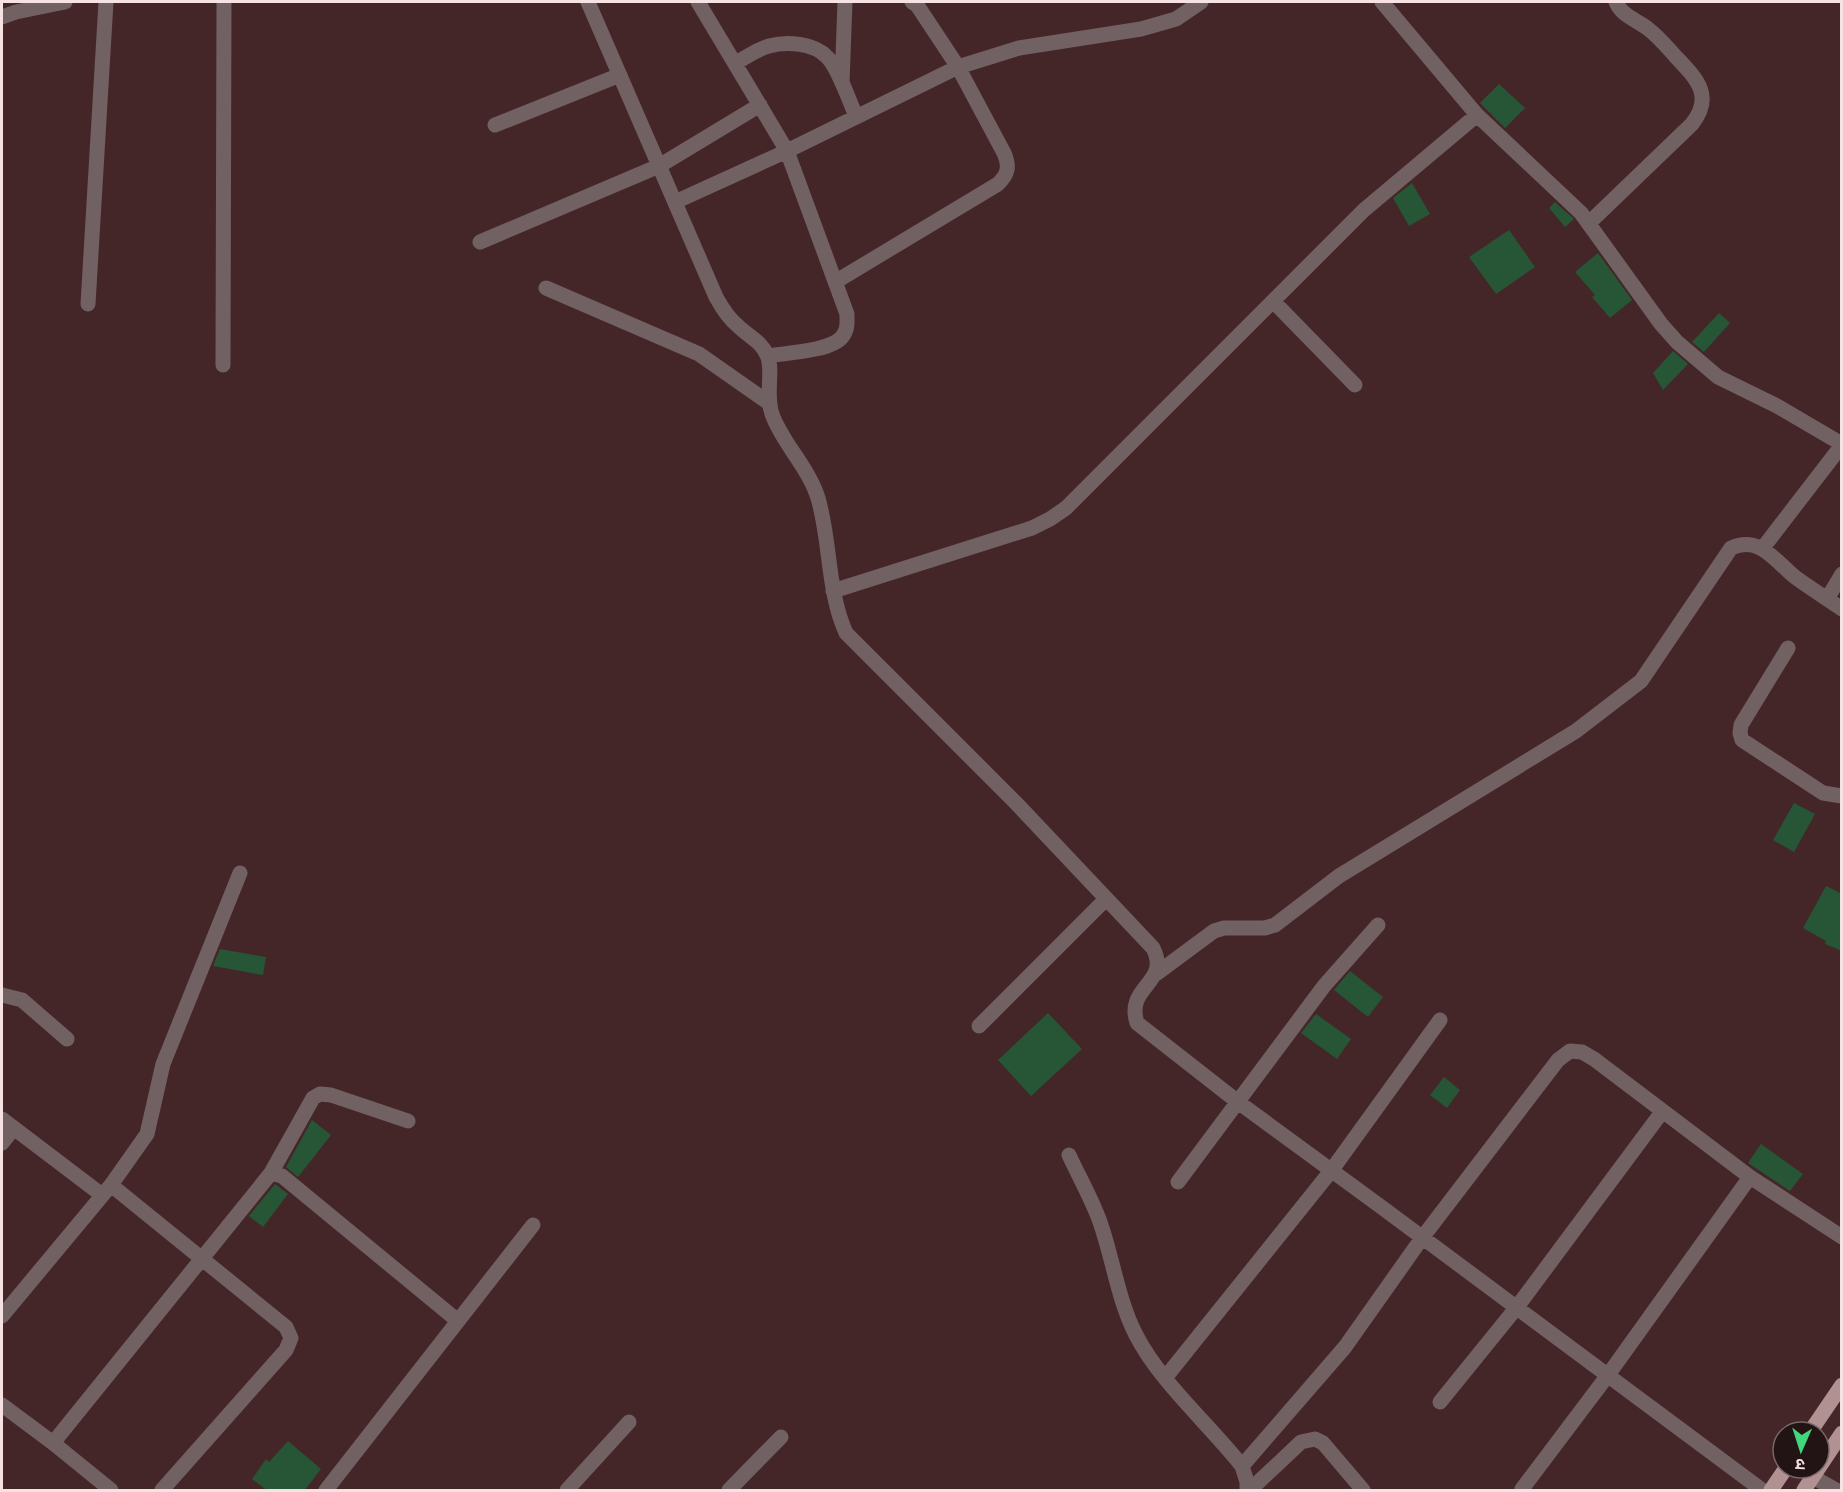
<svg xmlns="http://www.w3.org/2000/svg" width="1843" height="1492" font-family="'Varela Round','Noto Sans Devanagari',sans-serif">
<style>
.building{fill:#265636}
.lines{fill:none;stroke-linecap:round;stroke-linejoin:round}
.minor{stroke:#716162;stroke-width:15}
.major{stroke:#b19192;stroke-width:15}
</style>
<rect width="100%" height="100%" fill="#442628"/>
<path class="building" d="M1499 84 1525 108 1505 128 1480 103Z
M1412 183 1430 214 1409 226 1393 198Z
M1555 202 1574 219 1565 227 1549 208Z
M1509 230 1535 267 1496 294 1469 257Z
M1598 253 1632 300 1610 318 1592 297 1595 295 1575 272Z
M1719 313 1730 323 1704 352 1692 342Z
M1673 351 1688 364 1663 390 1653 373Z
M1794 803 1815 814 1794 852 1773 840Z
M1826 886 1842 894V951L1825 944 1826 941 1803 928Z
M220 949 266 957 263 975 213 966Z
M1350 971 1383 997 1368 1017 1334 990Z
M1048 1013 1082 1049 1031 1096 998 1060Z
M1316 1014 1351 1039 1337 1059 1301 1033Z
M1444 1077 1460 1090 1447 1108 1430 1095Z
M312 1120 331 1135 298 1177 286 1167Z
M1761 1144 1803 1174 1790 1191 1748 1163Z
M275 1184 288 1194 263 1227 249 1216Z
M288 1441 321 1469 304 1491H268L252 1479 266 1459 269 1462Z"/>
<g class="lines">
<path class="minor" d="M588 2 716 297C722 308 728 318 738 326 748 336 761 341 767 355 774 369 765 395 772 414 782 443 808 466 818 498 831 543 827 591 846 633L1016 803 1153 948C1171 984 1125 985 1137 1023L1238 1102 1380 1206 1762 1490
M698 2 787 151 847 314C847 323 848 330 842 337 831 351 786 353 768 356
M1382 2 1477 115 1581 213 1661 324 1677 342 1718 377 1777 406 1842 444
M2 17 16 12 65 2
M735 63C746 58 757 49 769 46 787 41 814 43 827 57 838 67 849 101 856 116
M842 83 845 2
M495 125 620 75
M675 202 787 151 958 67 1019 48 1141 29 1176 19 1201 2
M1589 223 1692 124C1714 96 1697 79 1676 57 1667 47 1658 36 1647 28 1635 19 1622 16 1616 2
M480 242 659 166 760 105
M835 282 998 184C1008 174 1010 167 1004 153L958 67 917 5 912 2
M546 288 699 354 769 403
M1273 301 1355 385
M88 304 106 2
M223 365 224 2
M1762 549 1842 445
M833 591 1032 528 1050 519 1066 508 1364 210 1477 115
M1827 599 1842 574
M1788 648 1741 725 1740 733 1742 740 1823 793 1842 796
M1156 974 1214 931 1224 928H1265L1275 925 1339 876 1576 731 1641 681 1731 548C1760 535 1775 561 1795 577 1810 588 1826 598 1842 609
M2 995 22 1000 67 1039
M979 1026 1106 899
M2 1119 102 1195
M2 1143 13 1129
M1069 1155C1079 1177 1092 1199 1100 1222 1113 1259 1118 1300 1136 1335 1160 1382 1209 1424 1242 1466L1247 1482V1490
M271 1173 313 1098 320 1094 331 1095 408 1121
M1178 1182 1324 986 1378 925
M111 1185 286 1327 291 1338 286 1350 162 1490
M2 1316 111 1185 147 1134 163 1064 240 873
M1165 1378 1331 1171 1440 1020
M1440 1402 1517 1307 1662 1112
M2 1405 53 1443 111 1490
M53 1443 271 1173 282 1176 458 1321
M1242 1466 1345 1347 1422 1238 1558 1060 1570 1051 1582 1052 1594 1059 1750 1177 1842 1237
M1813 1477 1836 1490
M1522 1489 1608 1375 1750 1177
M326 1490 533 1225
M567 1490 629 1422
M729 1490 781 1437
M1250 1490 1301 1442 1315 1439 1323 1443 1363 1490"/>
<path class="major" d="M1810 1432 1842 1385
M1771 1490 1786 1468
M1804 1490 1842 1433"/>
</g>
<rect width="1843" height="1492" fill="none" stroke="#f6e2e2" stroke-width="6"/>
<g transform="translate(1801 1450) rotate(183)"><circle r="28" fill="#221415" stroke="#776667" stroke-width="1.5"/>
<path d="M0-4.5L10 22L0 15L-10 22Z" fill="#41d77c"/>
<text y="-9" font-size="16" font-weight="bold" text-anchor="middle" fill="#f6e2e2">उ</text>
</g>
</svg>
